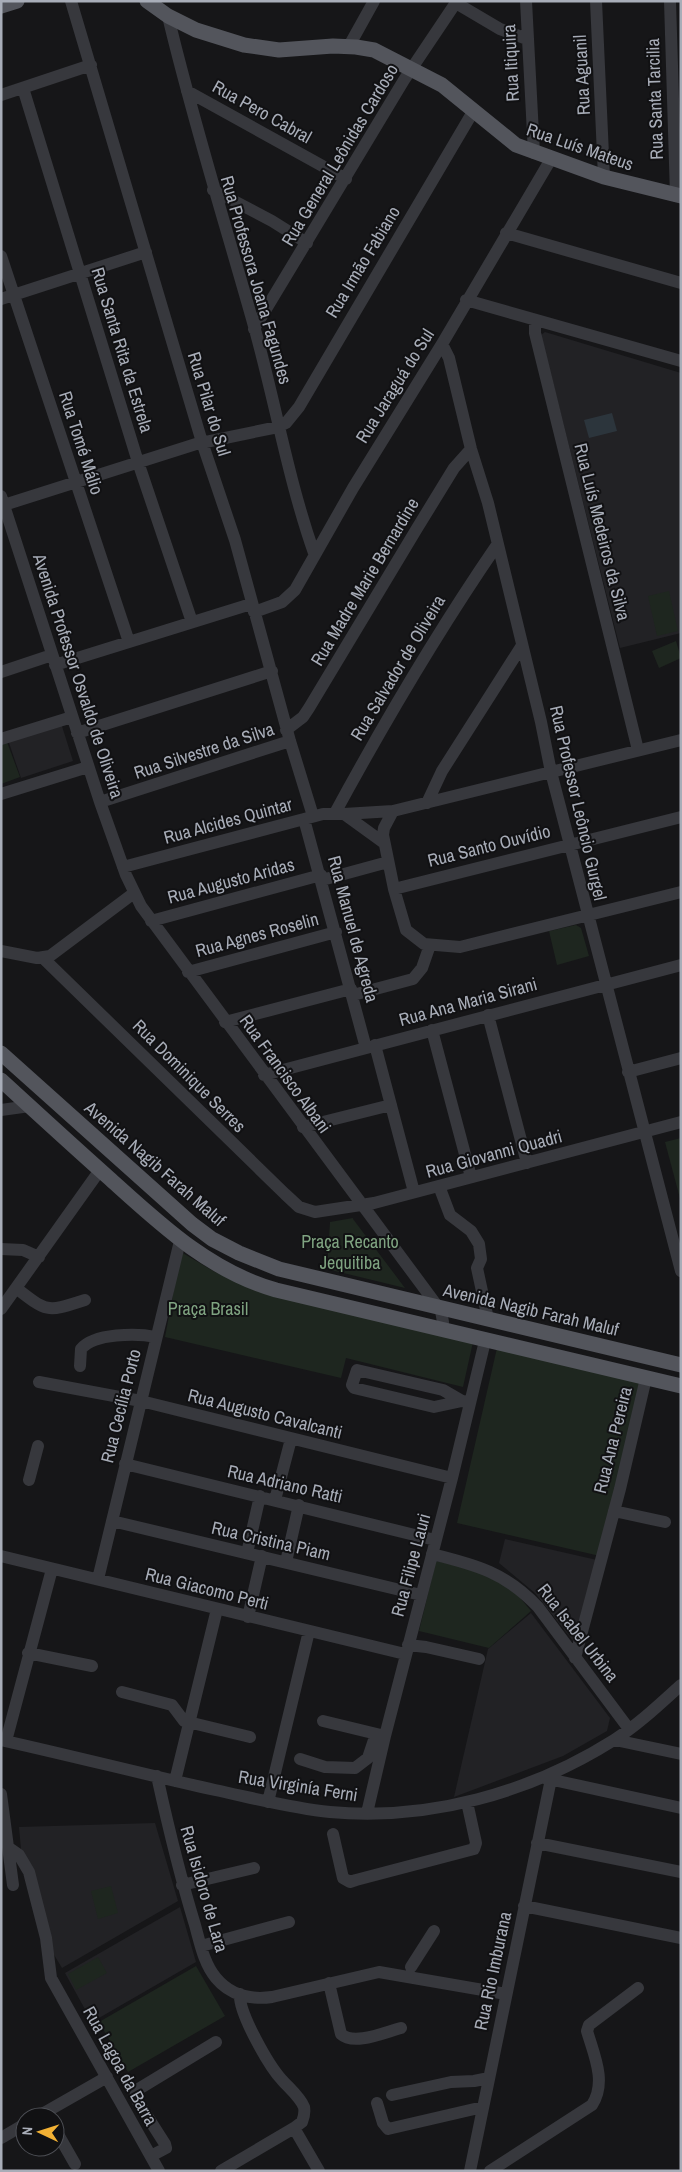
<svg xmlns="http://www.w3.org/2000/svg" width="682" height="2172" font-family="'Archivo Narrow',sans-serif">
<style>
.built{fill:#222225}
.green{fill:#1e261f}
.water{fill:#2c353c}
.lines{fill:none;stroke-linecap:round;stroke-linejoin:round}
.minor{stroke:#37383d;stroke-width:12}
.major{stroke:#53555c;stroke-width:15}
.labels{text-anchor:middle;stroke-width:4;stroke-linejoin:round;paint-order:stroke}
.street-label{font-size:18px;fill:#a8adb8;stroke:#111113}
.park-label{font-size:18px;fill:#7fa381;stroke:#111113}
</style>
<rect width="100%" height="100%" fill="#161618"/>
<path class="built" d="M545 332 681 373V633L620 648 541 335Z
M61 723 73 761 21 778 8 740Z
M505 1539 597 1560 574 1642 535 1593 499 1563Z
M531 1613 610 1718 607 1731 563 1756 454 1797 488 1649Z
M155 1823 178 1901 62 1968 50 1948 21 1849 19 1827Z
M180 1907 196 1962 92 2022 65 1973Z"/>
<path class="green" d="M669 591 678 631 657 636 648 596Z
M676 641 681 658 659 668 652 651Z
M7 742 20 777 1 784V744Z
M576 925 581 928 589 956 557 965 549 931Z
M681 1138V1202L665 1142Z
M353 1218V1219L405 1288 327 1269 330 1222Z
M181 1252 215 1272 250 1288 473 1342 463 1387 346 1358 341 1378 165 1337Z
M497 1348 640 1381 600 1556 457 1523Z
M436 1561 480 1570 516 1593 531 1611 489 1648 419 1631Z
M111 1886 118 1913 98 1919 91 1891Z
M98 1957 107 1973 76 1990 68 1974Z
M196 1966 225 2016 128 2072 99 2022Z"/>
<path class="water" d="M612 413 617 431 589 438 584 420Z"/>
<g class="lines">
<path class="minor" d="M71 1 202 442 235 540 290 741 313 816
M526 1 534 153
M596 1 604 177
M670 1 676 196
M456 3 500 29 527 39
M168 16C193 121 225 223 254 326 275 401 288 479 314 553
M349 46 374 1
M23 88 138 462 192 622
M187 91 346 179
M1 95 91 65
M213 190 272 221 307 243
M506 233 681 283
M1 256 129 642
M1 299 146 252
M466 300 681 361
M535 321V333L638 750
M254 329 404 80 457 1
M442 344 449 358 471 449 488 503 541 722 551 772 681 1271
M1 496 100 802 126 875 141 906 441 1311 443 1322 440 1329
M4 505 196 444 278 427 286 423 299 407 474 110
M254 612 282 602 295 590 353 488 442 344 551 159
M55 665 251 604
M1 672 52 655
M286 730 303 717 309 708 416 530 454 468 471 449
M77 733 272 671
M1 739 72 717
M1 794 88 767
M100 802 290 741
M427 803 442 771 521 647
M393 811 384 828 383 835 394 889 406 930 424 944 460 947 681 892
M335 813C385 721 438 631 497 545
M344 814 393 811 681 740
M304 819 366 1048
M123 867 323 814H344L384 843
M322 880 388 862
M394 889 681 817
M151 921 321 875
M1 951 37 958 50 956 134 893
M43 958 285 1194 299 1207 315 1212 374 1203 681 1122
M188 972 336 932
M353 995 413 979 422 968 430 945
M488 1015 527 1163
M225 1022 351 989
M432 1030 471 1177
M375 1045 414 1192
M628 1072 681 1058
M264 1075 681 965
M1 1110 30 1106
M303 1127 391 1105
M439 1186 450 1215 471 1231 479 1244 481 1259 477 1268 488 1319
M1 1249 23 1250 39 1257
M16 1288C48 1313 47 1312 85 1300
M1 1309 100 1170
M80 1366 81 1349C94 1333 137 1333 156 1337
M39 1382 141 1401 452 1478
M462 1401 434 1407 354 1388 352 1385 357 1370 443 1390 462 1401 470 1402
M125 1464 435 1540
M29 1480 38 1446
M275 1500 291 1439
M614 1511 665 1522
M112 1521 421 1595
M247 1553 260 1496
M432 1554C477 1565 506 1573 538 1607L629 1729
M1 1556 405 1654
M286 1562 299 1505
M98 1579 180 1241
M248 1617 262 1556
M408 1645 426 1647 479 1659
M28 1653 92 1666
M575 1658 620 1489 646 1378
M122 1692 172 1705 184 1721 250 1737
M323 1721 385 1736 452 1478 485 1341
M1 1740C73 1756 143 1774 215 1790 253 1798 291 1808 330 1812 429 1821 530 1793 614 1740 638 1725 660 1704 681 1685
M615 1740 681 1754
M6 1741 52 1569
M300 1759 325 1767 355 1768 368 1758 376 1734
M157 1776C168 1826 180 1876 195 1925 200 1943 204 1964 216 1978 230 1995 251 2000 272 1997L379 1972 506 1994
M544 1778 681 1808
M175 1781 217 1609
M1 1794 13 1885
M268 1802 309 1631
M367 1813 385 1736
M333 1834 343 1878 350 1882 356 1880 474 1849 476 1843 467 1802
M537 1843 681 1872
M9 1848 19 1855 29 1872 46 1938 51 1978 159 2171
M182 1885 254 1868
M524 1906 681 1938
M201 1946 289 1922
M411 1967 434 1931
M329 1983 341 2034C354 2046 385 2032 401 2028
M392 2095 451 2082 474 2081 489 2078
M377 2103 383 2123 388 2129 483 2107
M37 2117 107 2077
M294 2128 319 2171
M55 2129 75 2164
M1 2138 25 2124
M151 2156 166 2148 165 2144 135 2097 137 2090 216 2042
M221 2171 294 2128 302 2122C304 2117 305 2112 304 2107 300 2097 289 2088 282 2080 269 2066 238 2012 240 1994
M470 2171 551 1779
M490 2171 592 2105C607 2082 594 2055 587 2031L589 2025 638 1988"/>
<path class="major" d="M147 1 168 16 196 30 244 45 279 50 333 46 356 47 374 50 442 85 516 145 604 177 681 196
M1 6 17 1
M1 1053 192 1224 212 1239 239 1253 279 1269 681 1365
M1 1080C37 1113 73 1146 109 1178 160 1224 209 1271 276 1290L681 1386"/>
</g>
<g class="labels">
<g class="street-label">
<text transform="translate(511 63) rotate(-93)" y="6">Rua Itiquira</text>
<text transform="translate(582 75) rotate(-93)" y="6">Rua Aguanil</text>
<text transform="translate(655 99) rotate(-92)" y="6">Rua Santa Tarcilia</text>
<text transform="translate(262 112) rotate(29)" y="6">Rua Pero Cabral</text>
<text transform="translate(580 147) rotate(19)" y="6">Rua Luís Mateus</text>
<text transform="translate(340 155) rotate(-59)" y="6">Rua General Leônidas Cardoso</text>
<text transform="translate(363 262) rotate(-59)" y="6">Rua Irmão Fabiano</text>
<text transform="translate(256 280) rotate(74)" y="6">Rua Professora Joana Fagundes</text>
<text transform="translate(122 350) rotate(73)" y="6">Rua Santa Rita da Estrela</text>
<text transform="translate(395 386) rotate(-58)" y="6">Rua Jaraguá do Sul</text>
<text transform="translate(209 404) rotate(73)" y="6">Rua Pilar do Sul</text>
<text transform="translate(81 443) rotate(72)" y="6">Rua Tomé Málio</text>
<text transform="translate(602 532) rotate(76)" y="6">Rua Luís Medeiros da Silva</text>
<text transform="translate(365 582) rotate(-59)" y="6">Rua Madre Marie Bernardine</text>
<text transform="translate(398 668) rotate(-59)" y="6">Rua Salvador de Oliveira</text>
<text transform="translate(78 676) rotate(72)" y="6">Avenida Professor Osvaldo de Oliveira</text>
<text transform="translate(204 751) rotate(-18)" y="6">Rua Silvestre da Silva</text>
<text transform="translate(578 803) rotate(77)" y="6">Rua Professor Leôncio Gurgel</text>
<text transform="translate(228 821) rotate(-15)" y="6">Rua Alcides Quintar</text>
<text transform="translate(489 846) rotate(-14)" y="6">Rua Santo Ouvídio</text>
<text transform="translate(231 881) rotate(-15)" y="6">Rua Augusto Aridas</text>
<text transform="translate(353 929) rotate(75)" y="6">Rua Manuel de Agreda</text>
<text transform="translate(257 935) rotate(-15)" y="6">Rua Agnes Roselin</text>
<text transform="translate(468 1002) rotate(-15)" y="6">Rua Ana Maria Sirani</text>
<text transform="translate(285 1074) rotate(54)" y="6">Rua Francisco Albani</text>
<text transform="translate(189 1076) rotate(45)" y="6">Rua Dominique Serres</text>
<text transform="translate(494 1154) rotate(-15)" y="6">Rua Giovanni Quadri</text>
<text transform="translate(155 1164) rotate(41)" y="6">Avenida Nagib Farah Maluf</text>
<text transform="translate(531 1310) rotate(13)" y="6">Avenida Nagib Farah Maluf</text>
<text transform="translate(121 1406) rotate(-76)" y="6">Rua Cecília Porto</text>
<text transform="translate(265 1414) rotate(14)" y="6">Rua Augusto Cavalcanti</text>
<text transform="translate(613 1440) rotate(-76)" y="6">Rua Ana Pereira</text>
<text transform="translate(285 1484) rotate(13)" y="6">Rua Adriano Ratti</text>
<text transform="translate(271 1541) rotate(13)" y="6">Rua Cristina Piam</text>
<text transform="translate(411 1565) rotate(-75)" y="6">Rua Filipe Lauri</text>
<text transform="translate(207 1589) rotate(14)" y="6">Rua Giacomo Perti</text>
<text transform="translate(578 1633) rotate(52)" y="6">Rua Isabel Urbina</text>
<text transform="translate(298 1786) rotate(9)" y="6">Rua Virginía Ferni</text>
<text transform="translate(204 1889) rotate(74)" y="6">Rua Isidoro de Lara</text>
<text transform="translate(493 1971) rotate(-78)" y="6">Rua Rio Imburana</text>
<text transform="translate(120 2066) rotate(61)" y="6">Rua Lagoa da Barra</text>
</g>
<g class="park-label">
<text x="350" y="1248">Praça Recanto<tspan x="350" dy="21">Jequitiba</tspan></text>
<text x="208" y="1315">Praça Brasil</text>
</g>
</g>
<rect width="682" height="2172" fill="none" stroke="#a8adb8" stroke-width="5"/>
<g transform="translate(40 2132) rotate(274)"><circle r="24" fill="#111113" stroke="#4d4f55"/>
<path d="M0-4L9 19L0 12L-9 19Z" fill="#f2b134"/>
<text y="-8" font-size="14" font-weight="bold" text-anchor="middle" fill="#a8adb8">N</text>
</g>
</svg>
